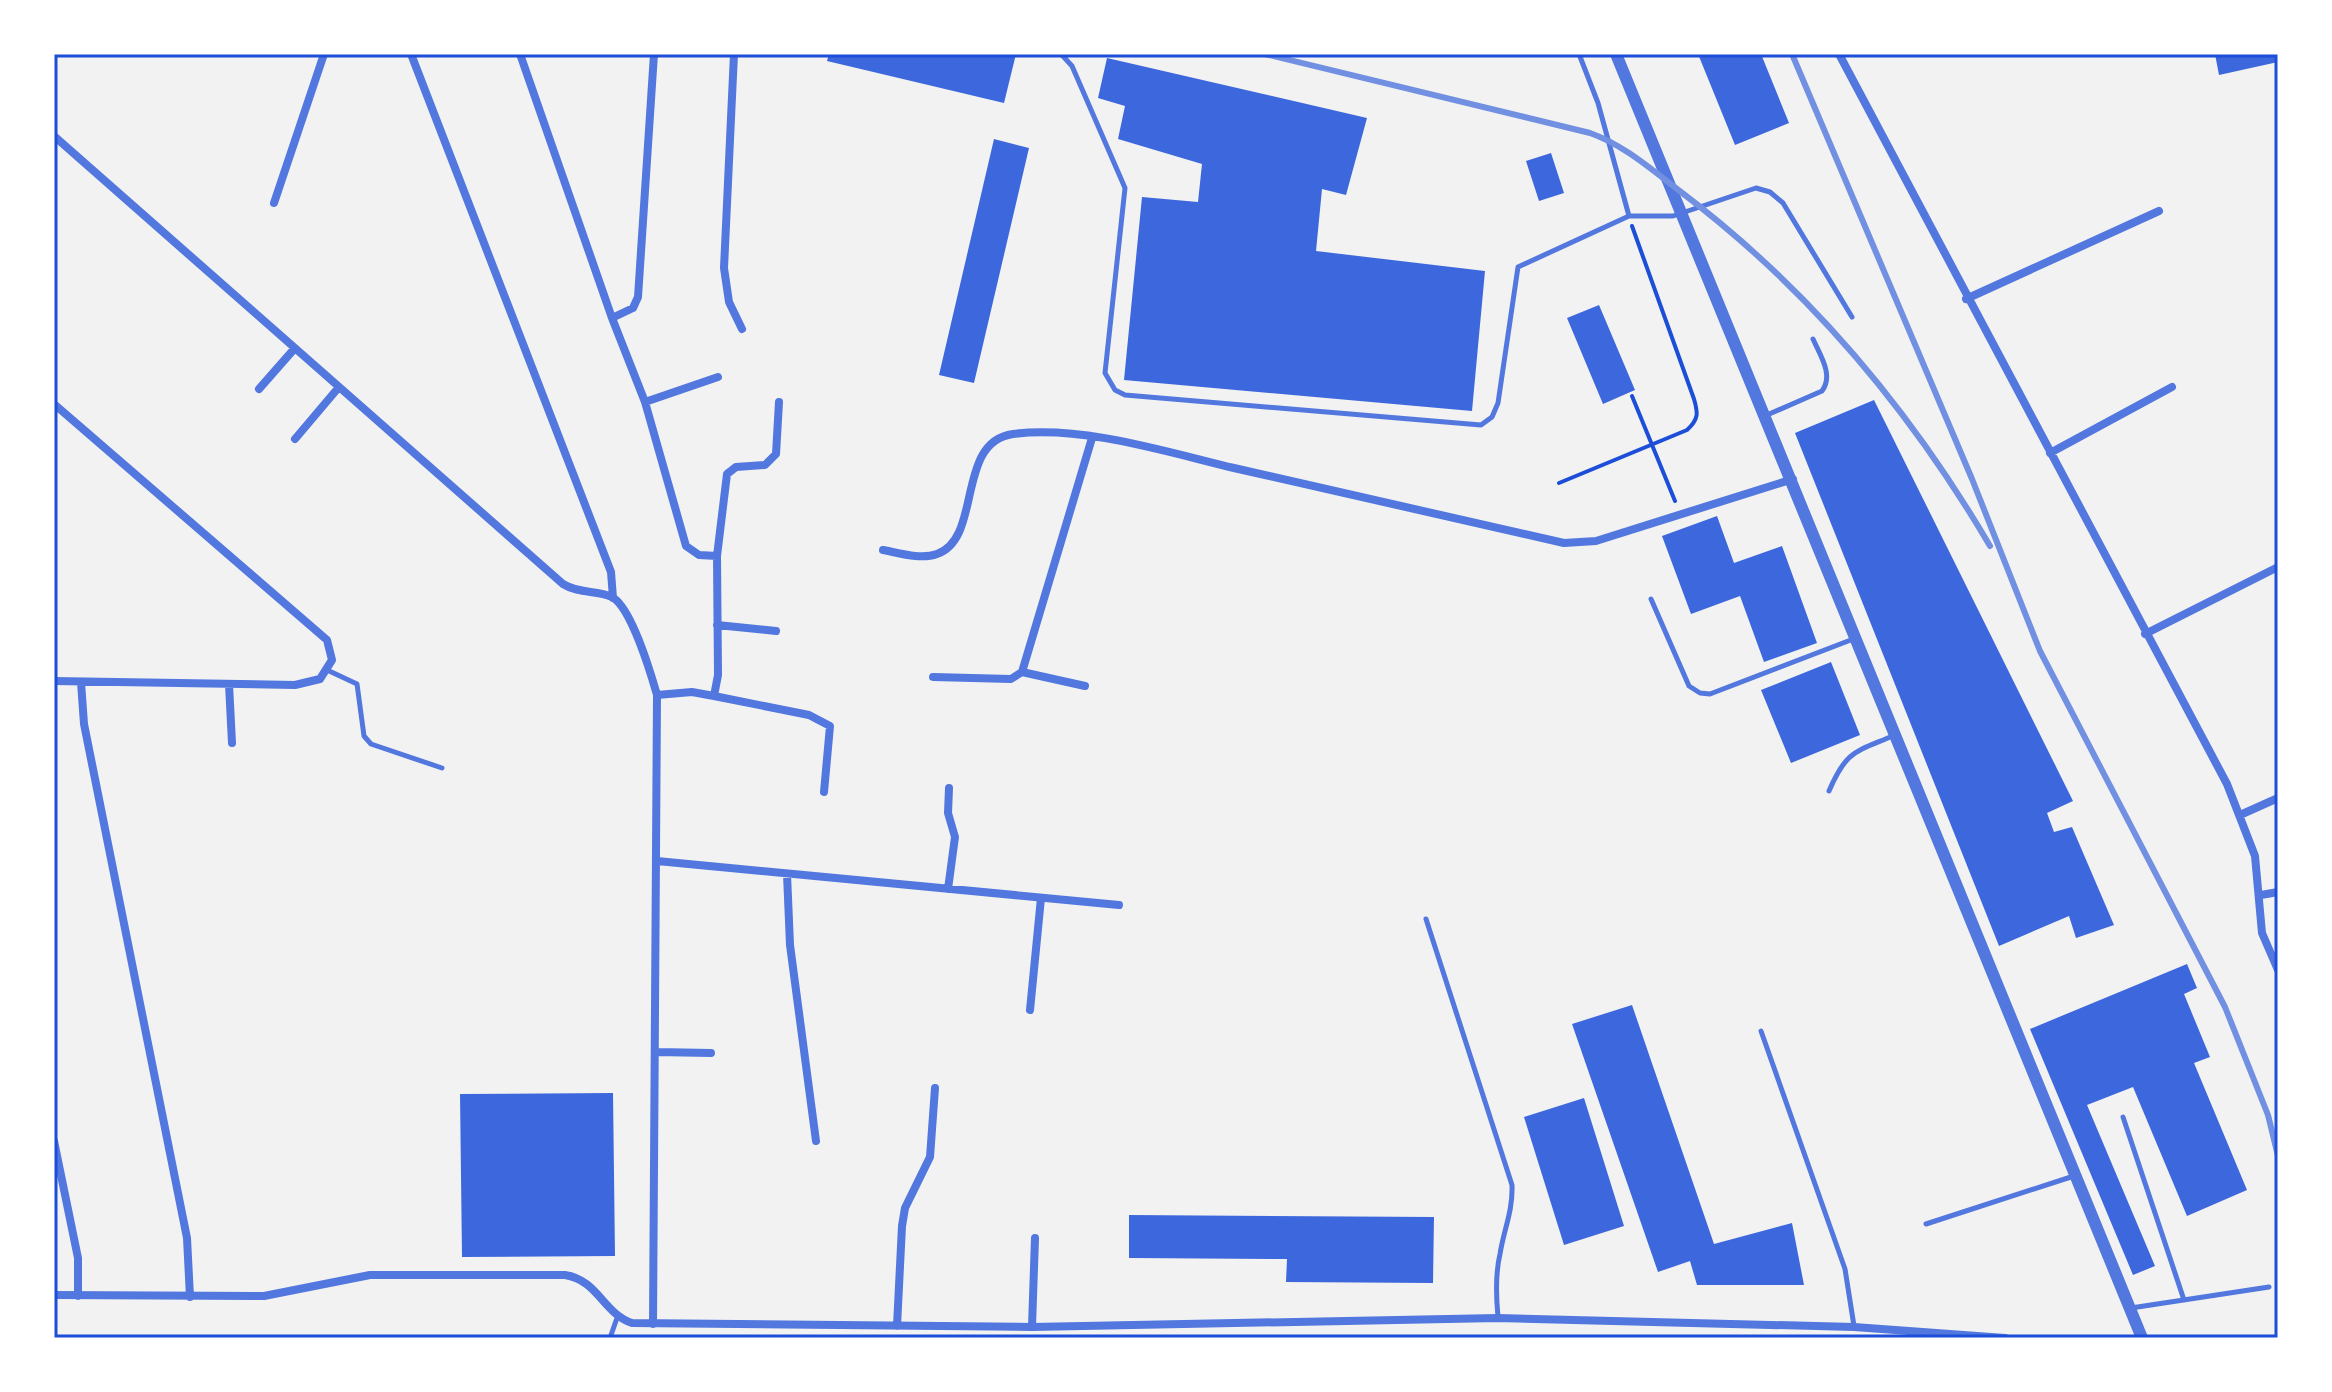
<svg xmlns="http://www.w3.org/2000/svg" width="2332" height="1392" font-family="Quicksand,sans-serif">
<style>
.building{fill:#3d67dc}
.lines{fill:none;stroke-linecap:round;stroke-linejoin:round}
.path{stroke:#1d4ed8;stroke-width:4}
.service{stroke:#5277de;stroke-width:5}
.minor{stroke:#5277de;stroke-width:8}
.tertiary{stroke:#5277de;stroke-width:12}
.rail{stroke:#7290e2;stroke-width:6}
.neatline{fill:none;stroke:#1d4ed8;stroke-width:3}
</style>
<rect width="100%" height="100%" fill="#f2f2f2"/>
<path class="building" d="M829 54H1016L1004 103 827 61Z
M1698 54H1761L1789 123 1735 145Z
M2215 54H2278V62L2219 75Z
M1107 58 1367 118 1346 195 1322 189 1316 251 1485 271 1472 411 1124 380 1142 197 1198 202 1202 164 1118 139 1125 106 1098 98Z
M994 139 1029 148 974 383 939 375Z
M1551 153 1564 193 1539 201 1526 161Z
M1599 305 1635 390 1603 404 1567 318Z
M1874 400 2073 801 2047 813 2054 832 2072 827 2114 925 2076 938 2069 916 1999 946 1795 433Z
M1717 516 1734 563 1782 546 1817 643 1764 662 1740 596 1691 614 1662 536Z
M1831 662 1860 735 1791 763 1761 690Z
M2187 964 2197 988 2184 994 2210 1057 2194 1063 2247 1190 2187 1216 2133 1087 2087 1105 2155 1266 2133 1275 2030 1029Z
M1632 1005 1714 1244 1792 1223 1804 1285H1697L1690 1261 1658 1272 1572 1024Z
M613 1093 615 1256 462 1257 460 1094Z
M1584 1098 1624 1226 1564 1245 1524 1117Z
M1129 1215 1434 1217 1433 1283 1286 1282 1287 1259 1129 1258Z"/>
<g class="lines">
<path class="path" d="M1632 396 1675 501
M1559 483 1687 430C1699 419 1698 413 1694 399L1632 226"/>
<path class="service" d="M1061 54 1072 66 1125 188 1105 373 1115 390 1125 395 1481 425 1492 417 1498 403 1518 267 1629 216H1673L1756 188 1770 192 1783 203 1852 317
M1579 54 1598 103 1629 216
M1767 415 1822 391C1834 375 1820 355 1813 339
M1651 599 1689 686 1700 693 1710 694 1856 638
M327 670 357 684 364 736 371 744 442 768
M1829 791C1847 749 1856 752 1895 735
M1426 919 1512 1185C1513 1211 1504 1229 1500 1254 1495 1275 1496 1296 1498 1317
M1761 1031 1845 1269 1854 1326
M2123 1117 2184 1300
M1926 1224 2074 1176
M2131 1308 2269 1287
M610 1338 617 1318"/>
<path class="minor" d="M411 54 611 572 613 598
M520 54 612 318 645 402 686 546 699 555 717 556 718 675 714 696 692 692 657 695
M734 54 724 268 729 302 742 329
M1839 54 2227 784 2255 856 2262 933 2278 970
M54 136 563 584C579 594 596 590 612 597 631 607 651 674 657 695L653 1324
M274 203 324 54
M1966 299 2159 211
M612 318 633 308 638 297 654 54
M259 389 295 348
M645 402 718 377
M54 404 327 640 332 660 320 679 295 685 54 681
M295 439 339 387
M2050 453 2172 387
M883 550C899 553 921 560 937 554 983 538 955 442 1013 434 1082 425 1167 452 1234 468 1344 493 1454 518 1564 543L1596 541 1793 479
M717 556 727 474 736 467 765 465 776 454 779 402
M717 625 776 631
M2145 634 2278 567
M1022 672 1085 686
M933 677 1011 679 1022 672 1092 438
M81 682 84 724 187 1238 190 1297
M229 684 232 743
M714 696 809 715 830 726 824 792
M2240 815 2278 798
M657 861 1119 905
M787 874 790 945 816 1141
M948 889 955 837 948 813 949 788
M2261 895 2278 892
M1030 1010 1041 898
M656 1052 711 1053
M54 1141 78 1258V1296
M54 1295 264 1296 370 1275H565C598 1280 603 1313 632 1323L1032 1327 1498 1318 1854 1327 2005 1338
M897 1326 902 1226 905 1208 930 1157 935 1088
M1032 1327 1035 1238"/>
<path class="tertiary" d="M1616 54 2142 1338"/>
<path class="rail" d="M1265 54 1590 133C1624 145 1652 170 1681 192 1809 289 1909 408 1990 546
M1792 54 1972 479 2040 651 2225 1007 2268 1115 2278 1156"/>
</g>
<rect width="2332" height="1392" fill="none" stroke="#ffffff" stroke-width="112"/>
<rect x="56" y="56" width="2220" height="1280" class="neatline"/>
</svg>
